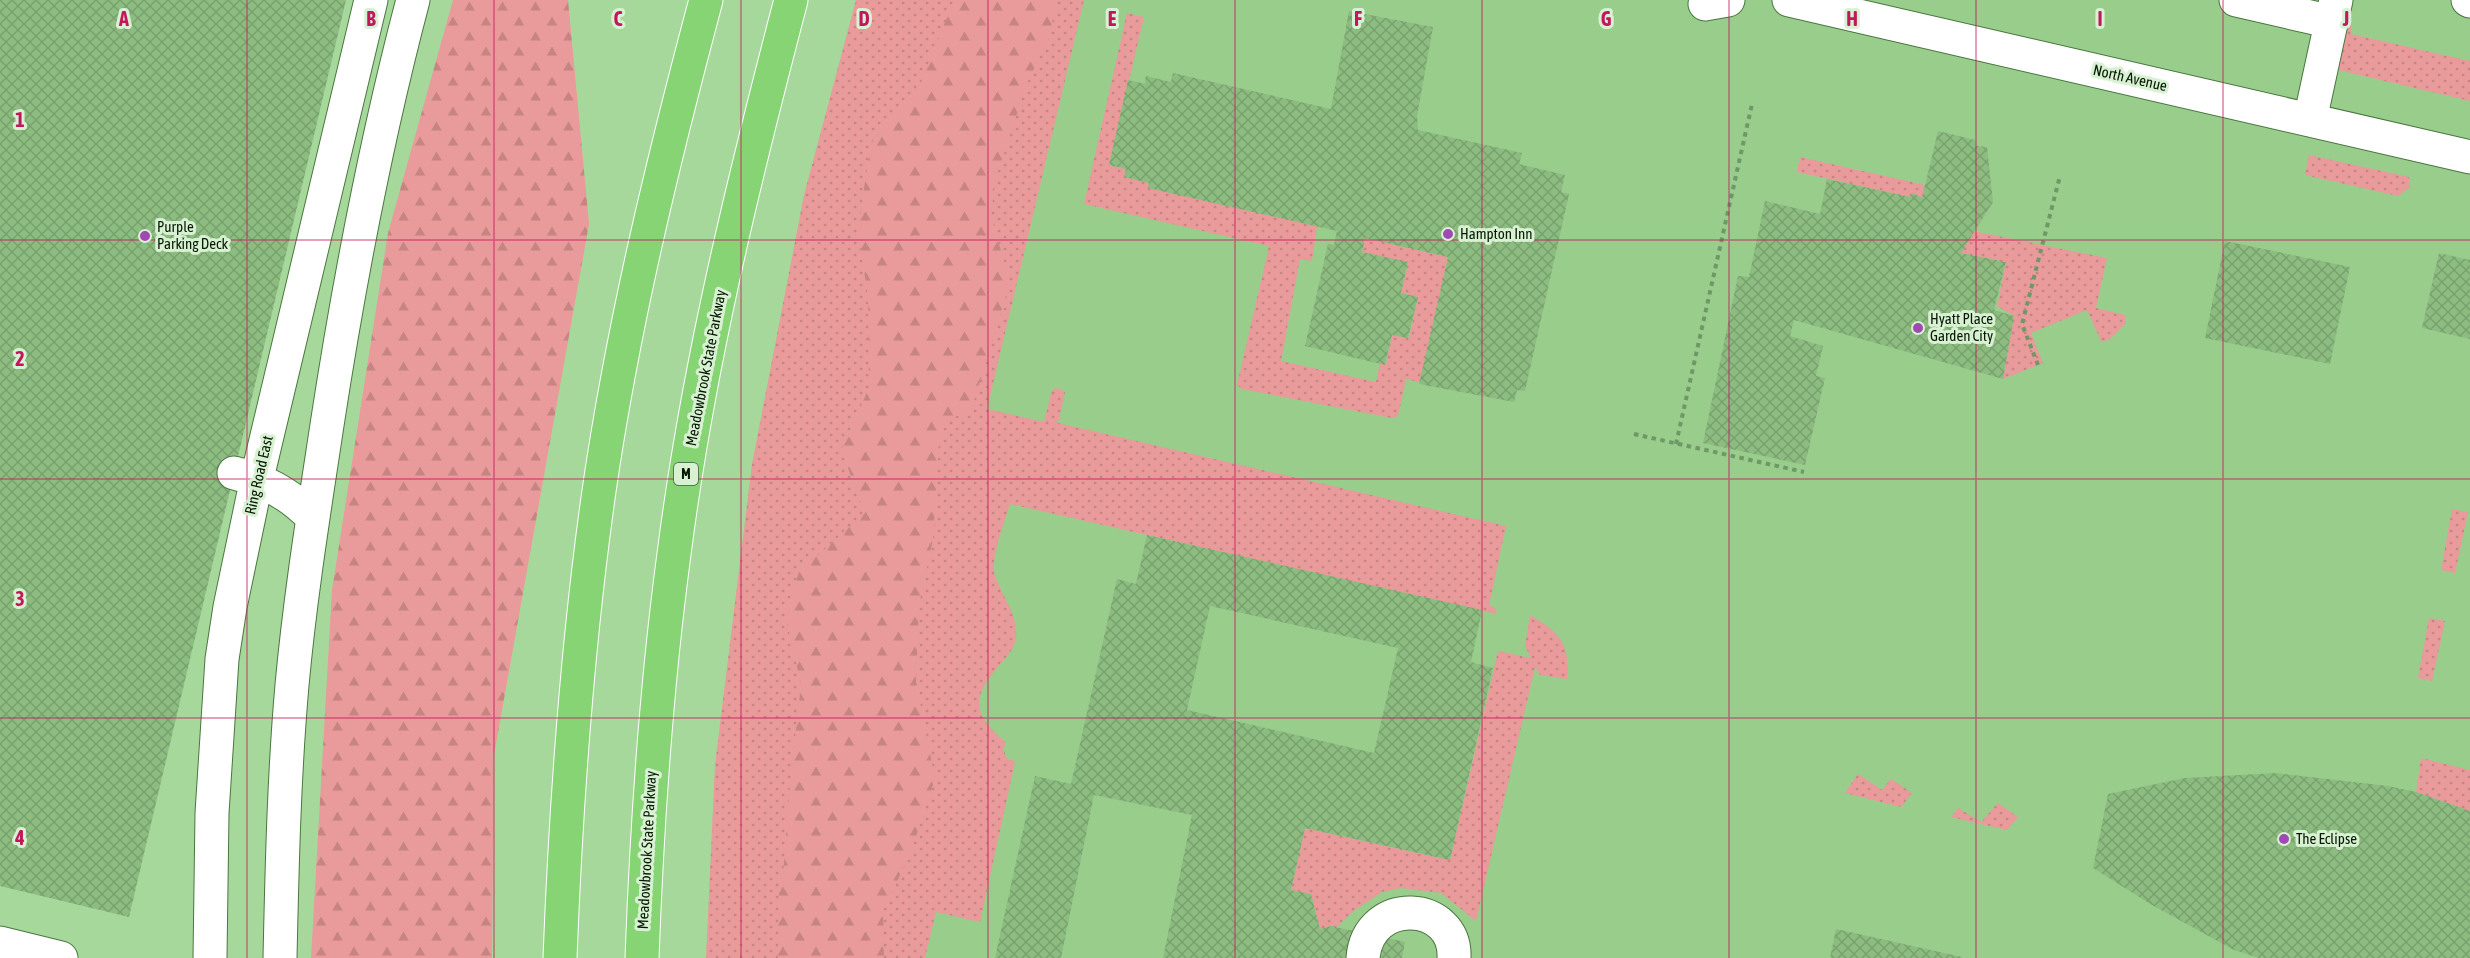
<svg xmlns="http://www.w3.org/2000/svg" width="2470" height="958" font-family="'Asap Condensed',sans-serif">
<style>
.built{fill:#98cd8c}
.green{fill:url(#green-dots)}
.forest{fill:url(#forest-firs)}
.building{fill:url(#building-cross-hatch);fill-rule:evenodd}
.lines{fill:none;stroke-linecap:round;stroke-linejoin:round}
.minor-casing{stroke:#4a763f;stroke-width:35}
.highway-casing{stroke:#fff;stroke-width:35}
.path{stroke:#709767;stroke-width:4;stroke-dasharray:4.5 4.5;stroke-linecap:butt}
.minor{stroke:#fff;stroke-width:33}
.highway{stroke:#87d475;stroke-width:33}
.grid{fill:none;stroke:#c2185b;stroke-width:1.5;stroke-opacity:0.55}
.poi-dot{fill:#a048b4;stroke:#d8f1d2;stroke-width:2}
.labels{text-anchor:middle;stroke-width:6;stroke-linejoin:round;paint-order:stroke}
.shield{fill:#d8f1d2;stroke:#465a42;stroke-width:1.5}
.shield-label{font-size:14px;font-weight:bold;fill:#071904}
.street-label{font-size:15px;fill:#071904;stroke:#d8f1d2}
.poi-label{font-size:15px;fill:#071904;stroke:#d8f1d2;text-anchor:start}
.grid-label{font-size:20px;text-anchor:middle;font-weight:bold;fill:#c2185b;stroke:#d8f1d2;stroke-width:6;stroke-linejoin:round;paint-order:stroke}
</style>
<defs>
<pattern id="green-dots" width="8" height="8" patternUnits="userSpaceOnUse" patternTransform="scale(1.5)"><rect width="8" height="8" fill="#e99a9a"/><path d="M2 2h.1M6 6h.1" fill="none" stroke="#c68483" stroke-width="1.8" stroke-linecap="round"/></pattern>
<pattern id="forest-firs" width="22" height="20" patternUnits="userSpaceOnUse" patternTransform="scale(1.5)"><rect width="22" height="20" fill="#e99a9a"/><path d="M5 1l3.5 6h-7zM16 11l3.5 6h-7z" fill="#c68483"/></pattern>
<pattern id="building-cross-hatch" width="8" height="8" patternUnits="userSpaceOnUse" patternTransform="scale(1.5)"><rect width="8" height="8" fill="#8dbc81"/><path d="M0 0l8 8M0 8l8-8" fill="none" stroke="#78a16e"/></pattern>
</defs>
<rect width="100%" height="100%" fill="#a7d89b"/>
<path class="built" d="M1069 0H2470V958H909L959 425Z"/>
<path class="green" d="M856 0H1084L987 409 1044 422 1052 390 1057 388 1065 392 1058 423 1506 526 1489 605 1495 608 1497 614 1010 504C1005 520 990 560 995 575 1001 596 1018 613 1016 636 1016 647 1008 655 1001 663 971 698 971 712 1006 743L1003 749 1008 760H1012L1015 762 980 922 936 912 925 958H706L715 765 752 464 804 195Z
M2350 0 2351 34 2470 61V101L2334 69Z
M1127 13 1144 17 1109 165 1126 169 1124 177 1149 183V188L1317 226 1312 261 1300 259 1281 361 1376 382 1380 363 1386 364 1392 335 1409 338 1418 297 1401 293 1408 263 1362 252 1365 238 1448 257 1422 383 1406 379 1398 416 1392 418 1242 389 1237 385 1269 246 1084 204Z
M2309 155 2409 177 2410 187 2398 196 2305 175Z
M1800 157 1925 185 1922 198 1913 193 1910 197 1797 172Z
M1973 231 2107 258 2096 308 2125 315 2126 323 2109 340 2101 341 2087 310 2031 333 2043 363 2003 379 2014 316 1997 306 2006 262 1961 253Z
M2452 509 2468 512 2455 573 2441 570Z
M1530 615C1560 633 1570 643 1567 679L1540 675 1535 667 1476 921 1441 893 1401 888 1382 892 1356 909 1337 927 1331 926 1320 929 1311 894 1291 890 1305 828 1450 860 1498 651 1531 658 1525 646Z
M2429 618 2445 621 2432 681 2418 678Z
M2421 758 2470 770V811L2416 792Z
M1858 774 1882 790 1891 779 1912 793 1901 807 1845 793Z
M1998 803 2018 817 2007 830 1951 817 1958 808 1981 822Z"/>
<path class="forest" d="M453 0H568L589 224 494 755 492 958H311L332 590 388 233Z
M954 0H1057L1049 37 1027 83 995 181 991 216 1010 282 971 411 949 419 939 439 933 539 919 605 916 681 935 779 910 854 883 911 884 958H778L779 884 783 876 789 795 801 684 785 615 799 572 865 513 841 450 869 388 868 298 858 228 871 143 920 85Z"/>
<path class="building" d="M0 0H346L129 917 0 886Z
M1349 11 1433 27 1417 116 1418 130 1522 153 1519 164 1565 175 1561 192 1569 194 1525 391 1517 390 1514 402 1419 384 1448 257 1365 238 1362 252 1408 262 1401 293 1418 297 1408 338 1392 335 1385 365 1305 346 1328 244 1334 245 1337 231 1148 188 1149 183 1124 177 1126 169 1109 165 1128 80 1145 84 1146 76 1171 82 1173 73 1331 109Z
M1938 131 1975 140 1977 146 1987 147 1993 202 1961 253 2006 262 1994 310 2014 316 2003 379 1794 320 1790 336 1823 346 1816 376 1825 378 1805 465 1703 443 1738 276 1749 277 1765 201 1820 214 1827 179 1910 197 1913 193 1922 198Z
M2225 241 2350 267 2330 364 2205 338Z
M2439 253 2470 260V339L2422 328Z
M1147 535 1482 610 1471 662 1493 668 1450 860 1305 828 1291 890 1311 894 1320 929 1331 926 1405 942 1402 958H1163L1192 815 1094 795 1061 958H995L1035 776 1071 784 1117 579 1136 584ZM1210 606 1398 648 1374 753 1187 710Z
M2276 773 2388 786 2416 792 2470 811V958H2259L2234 950 2152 905 2093 868 2108 794 2185 778Z
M1836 929 1962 957V958H1830Z"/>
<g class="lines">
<g class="minor-casing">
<path id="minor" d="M1789 0 2470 157
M2236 0 2332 22
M2468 0 2470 1
M1705 4 1728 0
M2310 120 2336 0
M234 473C264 480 290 494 312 517
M0 943 61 958
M210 958 212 813 222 659 230 607 257 478 371 0
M280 958C282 867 284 776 292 685 300 598 314 511 327 425 349 282 376 140 413 0
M1363 958C1368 895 1457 901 1454 958"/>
</g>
<g class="highway-casing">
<path id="highway" d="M560 958C566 802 577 646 599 491 623 325 663 161 706 0
M642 958C647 823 656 688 674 554 698 366 743 183 791 0"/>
</g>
<path class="path" d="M2038 365 2022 324 2060 176
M1634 434 1804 472
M1676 444 1752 104"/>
<use href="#minor" class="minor"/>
<use href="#highway" class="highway"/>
</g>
<path class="grid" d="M247 0V958M494 0V958M741 0V958M988 0V958M1235 0V958M1482 0V958M1729 0V958M1976 0V958M2223 0V958M0 240H2470M0 479H2470M0 718H2470"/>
<g class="poi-dot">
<circle cx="1448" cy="234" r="6"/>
<circle cx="145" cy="236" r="6"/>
<circle cx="1918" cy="328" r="6"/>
<circle cx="2284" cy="839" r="6"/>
</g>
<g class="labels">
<rect class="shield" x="674" y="463" width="24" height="22" rx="4.5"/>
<g class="shield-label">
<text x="686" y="479">M</text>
</g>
<g class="street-label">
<text transform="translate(2130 78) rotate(13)" y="5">North Avenue</text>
<text transform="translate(706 368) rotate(-79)" y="5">Meadowbrook State Parkway</text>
<text transform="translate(259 475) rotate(-77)" y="5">Ring Road East</text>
<text transform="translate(647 850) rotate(-87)" y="5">Meadowbrook State Parkway</text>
</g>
<g class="poi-label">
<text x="157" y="232">Purple<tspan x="157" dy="17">Parking Deck</tspan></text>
<text x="1460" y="239">Hampton Inn</text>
<text x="1930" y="324">Hyatt Place<tspan x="1930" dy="17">Garden City</tspan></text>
<text x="2296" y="844">The Eclipse</text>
</g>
</g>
<g class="grid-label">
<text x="124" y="26">A</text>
<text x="371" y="26">B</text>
<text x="618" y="26">C</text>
<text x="864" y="26">D</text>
<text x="1112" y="26">E</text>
<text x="1358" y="26">F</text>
<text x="1606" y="26">G</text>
<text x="1852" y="26">H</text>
<text x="2100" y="26">I</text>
<text x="2346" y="26">J</text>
<text x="20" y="127">1</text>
<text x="20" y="366">2</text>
<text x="20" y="606">3</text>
<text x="20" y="845">4</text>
</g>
</svg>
